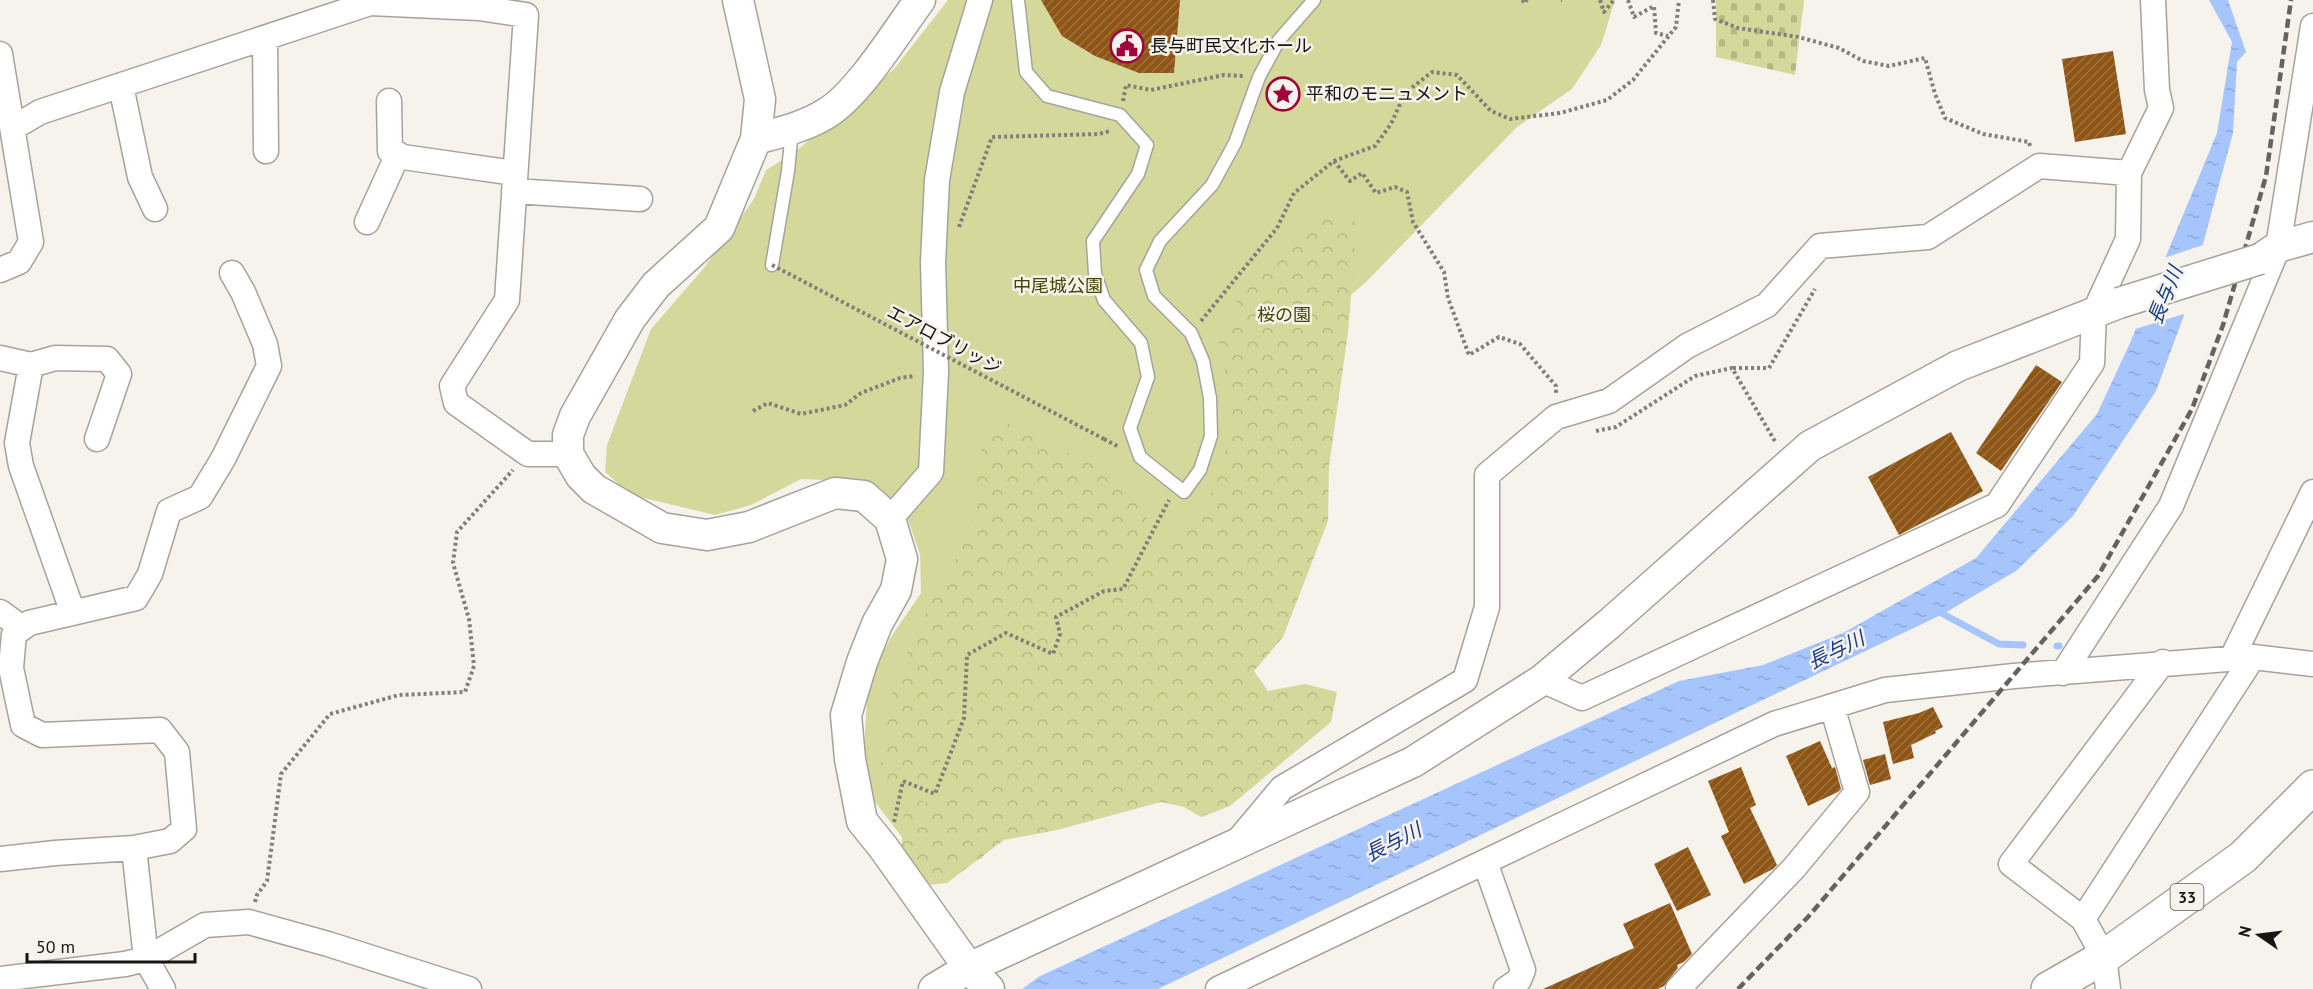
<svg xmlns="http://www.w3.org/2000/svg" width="2313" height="989" font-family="'PT Sans','Noto Sans JP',sans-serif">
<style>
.green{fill:#d5d89b}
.forest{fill:url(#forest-crowns)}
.cemetery{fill:url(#cemetery-stones)}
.water{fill:url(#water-ripples)}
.pier{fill:#f6f3ec}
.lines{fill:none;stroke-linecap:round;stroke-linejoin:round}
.stream{stroke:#a7c5fd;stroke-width:7}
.building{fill:url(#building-hatch)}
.service-casing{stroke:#a5a39c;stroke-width:15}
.minor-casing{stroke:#a5a39c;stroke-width:27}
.tertiary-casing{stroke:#a5a39c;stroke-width:33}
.primary-casing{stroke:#a5a39c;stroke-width:36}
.path{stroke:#817f7a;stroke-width:4;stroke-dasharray:3 3;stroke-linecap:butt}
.service{stroke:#fff;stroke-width:12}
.minor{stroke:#fff;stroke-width:24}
.tertiary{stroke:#fff;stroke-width:30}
.primary{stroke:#fff;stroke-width:33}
.rail{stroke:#65635f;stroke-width:4.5;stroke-dasharray:9 4.5;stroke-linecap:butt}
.tertiary-bridge-casing{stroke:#a5a39c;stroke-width:33;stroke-linecap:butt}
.path-bridge{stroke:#817f7a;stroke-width:4;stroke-dasharray:3 3;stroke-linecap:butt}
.tertiary-bridge{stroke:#fff;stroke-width:30}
.labels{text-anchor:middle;stroke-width:5;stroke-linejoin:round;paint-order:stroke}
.shield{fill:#f6f3ec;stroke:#595853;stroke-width:1.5}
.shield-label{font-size:16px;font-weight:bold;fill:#161512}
.poi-label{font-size:18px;fill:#161512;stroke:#f6f3ec;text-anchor:start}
.park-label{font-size:18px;fill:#444500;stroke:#f6f3ec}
.street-label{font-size:18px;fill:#161512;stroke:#f6f3ec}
.water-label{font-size:20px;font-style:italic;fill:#193d8b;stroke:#f6f3ec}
</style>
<defs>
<pattern id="forest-crowns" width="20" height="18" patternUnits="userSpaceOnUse" patternTransform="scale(1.5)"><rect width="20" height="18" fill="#d5d89b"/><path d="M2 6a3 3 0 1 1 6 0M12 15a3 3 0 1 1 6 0" fill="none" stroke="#b6b884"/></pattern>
<pattern id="cemetery-stones" width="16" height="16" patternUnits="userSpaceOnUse" patternTransform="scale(1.5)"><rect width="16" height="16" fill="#d5d89b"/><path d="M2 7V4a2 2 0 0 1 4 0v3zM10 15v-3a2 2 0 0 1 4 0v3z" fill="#b6b884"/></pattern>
<pattern id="water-ripples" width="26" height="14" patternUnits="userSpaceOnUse" patternTransform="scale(1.5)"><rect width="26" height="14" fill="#a7c5fd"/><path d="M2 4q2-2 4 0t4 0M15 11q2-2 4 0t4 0" fill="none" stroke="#8fa8d8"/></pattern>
<pattern id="building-hatch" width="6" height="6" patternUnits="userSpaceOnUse" patternTransform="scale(1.5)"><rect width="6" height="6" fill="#8f5514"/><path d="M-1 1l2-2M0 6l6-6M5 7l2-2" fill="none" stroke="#9c7345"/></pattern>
</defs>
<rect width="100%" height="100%" fill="#f6f3ec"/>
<path class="green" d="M948 0H1615L1601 45 1572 89 1517 127 1366 282 1331 312 997 836 982 858 939 877 902 837 862 785 868 682 891 637 921 593 920 554 907 517 848 481 801 479 751 505 715 515 631 495 605 472 607 445 651 329 704 268 754 199 766 170 795 152 894 69Z"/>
<path class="forest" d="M1319 214 1347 218 1357 223 1348 333 1329 466 1328 521 1283 637 1254 671 1268 691 1305 684 1337 692 1331 722 1230 806 1201 817 1184 807 1161 802 1057 830 1004 840 947 883 928 885 901 854 904 814 912 798 938 806 970 729 971 695 980 666 1000 646 1016 647 1056 662 1065 635 1062 618 1105 595 1139 563 1204 510 1223 464 1233 409 1219 342 1241 292Z
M1004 422 1132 484 1149 507 1140 539 1104 584 1050 612 1053 635 1047 646 998 626 973 638 963 653 956 675 953 710 955 727 930 787 901 774 896 792 885 798 881 765 886 717 895 683 916 631 971 531 982 446Z"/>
<path class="cemetery" d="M1716 0H1804L1795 75 1716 57Z"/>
<path class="water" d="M2209 0H2228L2246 52 2237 62 2233 133 2183 318 2156 391 2073 516 2016 571 1943 614 1158 989H1022L1040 976 1679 681 1763 665 1843 633 1976 558 2097 414 2130 343 2217 133 2232 42Z"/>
<path class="pier" d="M2206 244 2187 313 2132 330 2161 259Z"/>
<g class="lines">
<path class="stream" d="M1943 614 1999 644 2023 645
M2057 646H2059"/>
</g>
<path class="building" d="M1041 0H1180L1174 73H1139L1095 56 1062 36Z
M2113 51 2126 134 2075 142 2062 59Z
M2036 365 2062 382 2001 471 1976 453Z
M1951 432 1983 491 1899 535 1868 477Z
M1933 707 1943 727 1935 731 1936 733 1911 745 1914 758 1893 764 1883 722 1919 713Z
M1820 741 1832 768 1835 767 1841 789 1838 792 1808 806 1786 756Z
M1885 754 1891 779 1870 785 1863 760Z
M1741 767 1756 805 1750 808 1777 865 1773 869 1744 884 1721 836 1729 832 1708 781Z
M1688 847 1711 895 1677 911 1654 864Z
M1670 903 1692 954 1684 962 1677 965 1678 968 1664 986 1658 989H1543L1634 948 1623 924Z"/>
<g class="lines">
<g class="service-casing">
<path id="service" d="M1018 0 1026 72 1047 96 1120 115 1147 145 1138 174 1093 241 1095 274 1104 300 1141 343 1148 377 1130 428 1140 457 1184 492 1200 470 1211 436 1210 398 1203 361 1191 333 1154 296 1146 270 1160 241 1212 185 1235 143 1259 77 1279 40 1314 0
M772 265 788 171 792 130"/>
</g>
<g class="minor-casing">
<path id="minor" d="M265 39 266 151
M0 54 31 242 19 262 0 270
M121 86 140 177 155 209
M389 101 390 151 403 157 515 173
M13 128 40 112 370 3 479 8 526 15 507 300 452 386 456 403 528 454H568
M514 191 640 199
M367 222 398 154
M0 358 31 365 17 443 21 466 73 613
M31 365 55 358 107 359 119 374 97 439
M890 519 931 472 936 372 933 262 937 180 952 92 980 0
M0 612 22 628
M2232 658 2313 492
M2063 673 2171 506 2278 247 2313 26
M1542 680 1582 698 1997 505 2092 363 2094 313 2128 239 2129 173
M1236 843 1282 788 1465 680 1487 607V475L1556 417 1609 401 1687 346 1767 305 1820 246 1928 237 2039 166 2129 173 2161 108 2157 90 2153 0
M0 859 55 853 134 848
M1485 862 1523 970 1519 980 1506 989
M2083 919 2253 657
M0 979 125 964 146 959 205 925 249 922 328 944 469 989
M163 989 146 959 134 848 170 841 184 829 177 752 160 730 42 735 23 725 11 668 14 634 29 623 136 598 150 574 169 511 200 497 223 459 269 366 265 344 243 292 232 273
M1218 989 1774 724 1885 690 2014 676 2253 657 2313 664
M1678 989 1794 868 1857 792 1832 706
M2108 989 2104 957 2083 919 2011 864 2163 662"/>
</g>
<g class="tertiary-casing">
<path id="tertiary" d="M738 0 760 99 756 139
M920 0C897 31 861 90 830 111 808 126 782 132 756 139L719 228 656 285 630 319 575 416 568 435V454L581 476 594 489 662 528 707 535 749 527 835 493 864 496 890 519 902 559 896 590 877 624 862 662 846 715 850 759 862 821 883 847 969 968 989 989
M2260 259 2278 247 2313 237
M934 989 969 968 1413 762 1542 680 1609 624 1810 446 1958 366 2119 303"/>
</g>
<g class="primary-casing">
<path id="primary" d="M2048 989 2104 957 2243 857 2313 787"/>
</g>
<path class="path" d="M1522 0 1525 3 1527 0
M1561 0H1562
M1600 0 1604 12 1614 0
M1628 0 1634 17 1654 6 1656 33 1668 36
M1713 0 1715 19 1738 28 1798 37 1839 48 1863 61 1889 66 1925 58 1935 94 1945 118 1983 134 2029 142 2030 146
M1123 101 1126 85 1151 90 1224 75 1243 76
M1334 161 1350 181 1362 173 1376 193 1395 187 1407 192 1413 222 1444 272 1448 298 1469 355 1499 337 1520 344 1556 386V394
M959 227 992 137 1099 134 1110 131
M1201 321 1277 228 1294 193 1334 161 1375 146 1391 124 1405 93 1432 72 1457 75 1491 111 1510 119 1560 113 1607 100 1633 80 1676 27 1679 0
M1733 368H1769L1815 289
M753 411 768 403 801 414 845 405 861 393 900 378 914 376
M1596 431 1616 427 1695 376 1732 368 1776 443
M1104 439 1119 447
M894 822 903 781 935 794 964 718 967 655 1006 633 1053 654 1060 634 1056 617 1104 591 1123 589 1169 500
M255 902 257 895 267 881 281 774 330 714 399 695 465 692 474 666 469 619 453 563 457 532 513 470"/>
<use href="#service" class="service"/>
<use href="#minor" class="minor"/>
<use href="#tertiary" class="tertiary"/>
<use href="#primary" class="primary"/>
<path class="rail" d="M1738 989 1808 917 2098 576 2192 409 2223 325 2266 176 2291 0"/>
<g class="tertiary-bridge-casing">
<path id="tertiary-bridge" d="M2119 303 2260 259"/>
</g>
<path class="path-bridge" d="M772 265 1104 439"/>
<use href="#tertiary-bridge" class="tertiary-bridge"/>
</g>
<defs>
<g id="civic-ring" transform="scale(1.725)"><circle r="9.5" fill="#f6f3ec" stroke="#a1033c" stroke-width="1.5"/><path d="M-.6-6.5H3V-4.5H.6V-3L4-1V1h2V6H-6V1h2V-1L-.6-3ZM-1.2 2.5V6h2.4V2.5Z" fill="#a1033c"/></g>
<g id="sight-ring" transform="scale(1.725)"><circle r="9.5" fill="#f6f3ec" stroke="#a1033c" stroke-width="1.5"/><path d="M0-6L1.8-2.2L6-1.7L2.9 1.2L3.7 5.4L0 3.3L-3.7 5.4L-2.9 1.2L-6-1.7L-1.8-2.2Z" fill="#a1033c"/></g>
</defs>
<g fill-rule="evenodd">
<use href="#civic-ring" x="1127" y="46"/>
<use href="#sight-ring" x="1283" y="94"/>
</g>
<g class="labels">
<rect class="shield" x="2170.5" y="884" width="33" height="26" rx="4.5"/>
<g class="shield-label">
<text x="2187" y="903">33</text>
</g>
<g class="poi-label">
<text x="1150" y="52">長与町民文化ホール</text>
<text x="1306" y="100">平和のモニュメント</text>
</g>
<g class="park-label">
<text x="1058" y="292">中尾城公園</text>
<text x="1284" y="321">桜の園</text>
</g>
<g class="street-label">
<text transform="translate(944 340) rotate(28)" y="6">エアロブリッジ</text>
</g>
<g class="water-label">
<text transform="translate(2165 295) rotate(-68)" y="7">長与川</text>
<text transform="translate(1836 650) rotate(-26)" y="7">長与川</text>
<text transform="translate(1393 842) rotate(-27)" y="7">長与川</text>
</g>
</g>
<g transform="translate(2259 935) rotate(284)" stroke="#f6f3ec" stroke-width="4.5" paint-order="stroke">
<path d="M0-4.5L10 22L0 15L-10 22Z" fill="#161512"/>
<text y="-9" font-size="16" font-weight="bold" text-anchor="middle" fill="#161512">N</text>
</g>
<path d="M27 953v9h168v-9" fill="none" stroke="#161512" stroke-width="3"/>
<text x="36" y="953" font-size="18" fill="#161512" stroke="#f6f3ec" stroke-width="4.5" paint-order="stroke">50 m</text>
</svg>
